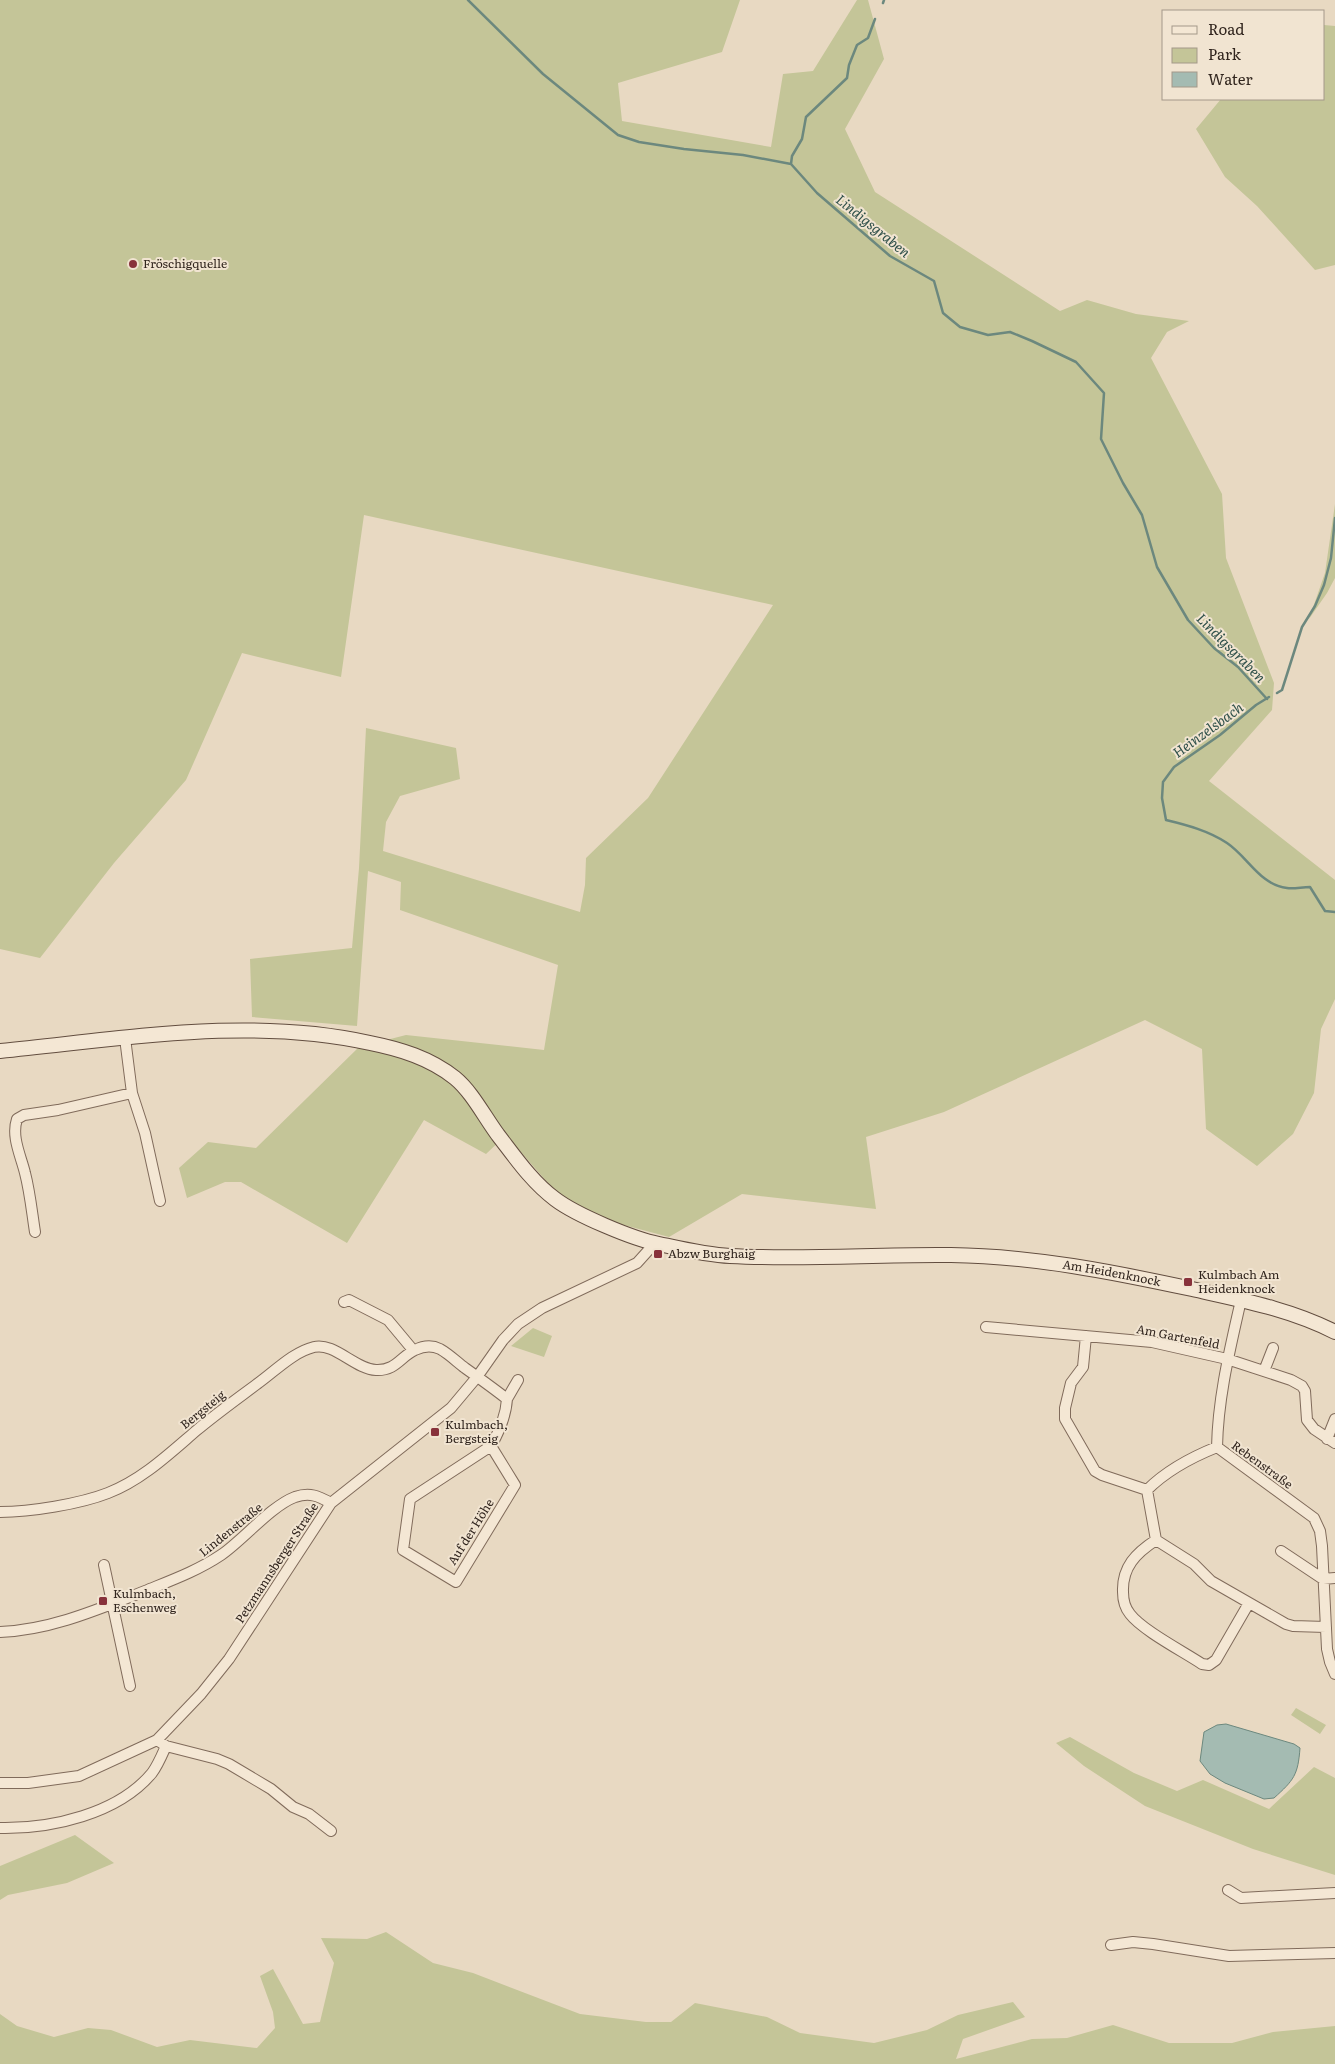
<svg xmlns="http://www.w3.org/2000/svg" width="1335" height="2064" font-family="Literata,serif">
<style>
.green{fill:#c4c598}
.water{fill:#a4bbb2;stroke:#6c887e}
.lines{fill:none;stroke-linecap:round;stroke-linejoin:round}
.stream{stroke:#6c887e;stroke-width:2.5}
.street-casing{stroke:#806b5b;stroke-width:12}
.secondary-casing{stroke:#624d3f;stroke-width:16}
.street{stroke:#f4e7d4;stroke-width:10}
.secondary{stroke:#f4e7d4;stroke-width:14}
.poi-dot{fill:#88323b;stroke:#f1e4d1;stroke-width:2}
.labels{text-anchor:middle;stroke-width:4;stroke-linejoin:round;paint-order:stroke}
.poi-label{font-size:12px;fill:#31251e;stroke:#f1e4d1;text-anchor:start}
.street-label{font-size:12px;fill:#31251e;stroke:#f1e4d1}
.water-label{font-size:14px;font-style:italic;fill:#2f504a;stroke:#f1e4d1}
</style>
<rect width="100%" height="100%" fill="#e8d9c2"/>
<path class="green" d="M0 0H740L722 52 618 83 622 121 771 147 783 74 813 71 857 0H868L884 59 845 129 875 192 1060 311 1087 300 1136 314 1189 321 1167 332 1151 358 1222 494 1226 558 1274 683 1272 710 1209 781 1335 880V999L1321 1029 1314 1093 1293 1134 1257 1166 1206 1129 1202 1049 1145 1020 944 1112 866 1137 876 1209 742 1194 669 1237 605 1220 560 1197 506 1135 486 1154 424 1120 347 1243 241 1182H225L187 1198 179 1168 208 1142 256 1148 359 1047 406 1035 544 1050 558 965 400 910 401 882 368 871 357 1026 252 1017 250 959 352 948 359 868 366 728 456 748 460 779 400 796 386 822 383 851 580 912 585 885 586 858 648 798 773 605 364 515 341 677 242 653 186 780 114 863 40 958 0 949Z
M1324 25 1335 26V265L1315 270 1257 206 1225 177 1196 129 1221 99H1324Z
M1335 504V578L1327 593 1309 619 1325 573Z
M533 1328 552 1336 544 1357 511 1346Z
M1296 1708 1326 1725 1320 1734 1291 1715Z
M1070 1737 1134 1773 1177 1791 1203 1780 1269 1809 1314 1767 1335 1778V1875L1253 1849 1145 1806 1084 1766 1056 1743Z
M75 1835 114 1863 67 1883 8 1895 0 1900V1866Z
M386 1932 433 1963 473 1973 580 2014 646 2022H671L695 2003 767 2017 800 2033 874 2043 927 2030 958 2015 1013 2002 1025 2017 963 2039 956 2059 1032 2039 1067 2038 1113 2025 1169 2043H1232L1273 2032 1335 2026V2064H0V2014L17 2026 54 2037 88 2028 111 2030 157 2047 190 2040 257 2048 275 2028 273 2012 260 1976 273 1969 303 2024 320 2022 334 1963 321 1938 367 1939Z"/>
<path class="water" d="M1226 1724 1294 1744 1300 1748C1298 1775 1294 1780 1274 1798L1264 1799 1225 1783 1210 1774 1200 1761 1204 1732 1217 1725Z"/>
<g class="lines">
<path class="stream" d="M468 0 543 74 618 135 639 142 684 149 743 155 791 164 817 193 890 256 934 281 943 313 960 327 988 335 1010 332 1032 341 1076 362 1104 393 1101 439 1123 483 1142 515 1157 567 1188 620 1214 648 1238 667 1267 699
M883 3 884 0
M791 164 792 156 802 139 806 117 847 78 849 65 857 45 868 38 875 19
M1277 693 1282 690 1302 627 1315 606 1324 585 1331 558 1335 518
M1269 697 1256 705 1220 735 1174 767 1163 782 1162 798 1166 820C1187 825 1209 831 1227 843 1248 857 1260 885 1287 888 1294 889 1302 887 1310 887L1325 911 1335 912"/>
<g class="street-casing">
<path id="street" d="M125 1038 132 1093 145 1133 160 1201
M35 1232C32 1213 30 1192 25 1173 21 1156 11 1137 17 1119L24 1115 58 1110 132 1093
M1241 1300C1230 1349 1218 1397 1217 1447L1314 1518 1320 1531 1322 1546 1327 1649 1330 1662 1335 1674
M344 1302 349 1300 388 1320 413 1350
M986 1327 1152 1342 1227 1359 1291 1380 1302 1386 1305 1391 1307 1420 1314 1429 1335 1443
M1086 1336 1083 1367 1071 1383 1065 1408V1419L1095 1471 1102 1475 1147 1490
M1264 1371 1273 1348
M507 1399 518 1380
M1327 1439 1335 1419
M1147 1490C1167 1470 1192 1457 1217 1447
M1147 1490 1156 1540
M0 1512C30 1512 80 1504 108 1493 142 1480 170 1453 197 1430 216 1414 237 1399 257 1384 274 1372 293 1352 314 1347 334 1342 355 1369 376 1370 396 1371 401 1356 415 1350 423 1346 432 1345 440 1349 449 1354 457 1362 465 1368 479 1378 493 1388 507 1399 506 1416 499 1432 491 1446L410 1499 403 1550 456 1582 515 1485 491 1446
M1156 1540C1136 1553 1122 1567 1123 1592 1123 1599 1125 1608 1130 1614 1142 1630 1184 1652 1202 1664L1209 1665 1216 1660 1249 1603
M1156 1540 1194 1564 1211 1581 1286 1624 1293 1626 1326 1627
M1281 1551 1323 1579 1335 1578
M104 1565 130 1686
M0 1632C51 1630 99 1609 145 1591 172 1580 197 1571 221 1555 243 1540 271 1506 295 1497 310 1492 318 1496 331 1503
M157 1740 166 1746 217 1759 229 1764 271 1789 293 1807 309 1814 331 1831
M0 1783H28L79 1776 157 1740 201 1694 229 1659 331 1503 451 1408 477 1377 503 1340 518 1324 542 1308 637 1263 655 1243
M0 1828C51 1829 118 1814 152 1773 158 1765 162 1755 166 1746
M1228 1890 1241 1898 1335 1893
M1111 1945 1133 1942 1153 1944 1229 1956 1335 1953"/>
</g>
<g class="secondary-casing">
<g id="secondary">
<path id="s1" d="M0 1051C123 1039 248 1016 370 1043 400 1049 430 1058 455 1078 472 1092 484 1116 498 1135 515 1157 532 1182 555 1199 576 1215 633 1239 659 1244 682 1249 707 1255 730 1256 804 1260 878 1254 951 1255 1033 1256 1113 1272 1192 1289 1241 1300 1290 1309 1335 1332"/>
</g>
</g>
<use href="#street" class="street"/>
<use href="#secondary" class="secondary"/>
</g>
<g class="poi-dot">
<circle cx="133" cy="264" r="5"/>
<rect x="653" y="1249" width="10" height="10" rx="2.5"/>
<rect x="1183" y="1277" width="10" height="10" rx="2.5"/>
<rect x="430" y="1427" width="10" height="10" rx="2.5"/>
<rect x="98" y="1596" width="10" height="10" rx="2.5"/>
</g>
<g class="labels">
<g class="poi-label">
<text x="143" y="268">Fröschigquelle</text>
<text x="668" y="1258">Abzw Burghaig</text>
<text x="1198" y="1279">Kulmbach Am<tspan x="1198" dy="14">Heidenknock</tspan></text>
<text x="445" y="1429">Kulmbach,<tspan x="445" dy="14">Bergsteig</tspan></text>
<text x="113" y="1598">Kulmbach,<tspan x="113" dy="14">Eschenweg</tspan></text>
</g>
<g class="street-label">
<text dy="4" stroke="none"><textPath href="#s1" startOffset="1191">Am Heidenknock</textPath></text>
<text transform="translate(1178 1337) rotate(11)" y="4">Am Gartenfeld</text>
<text transform="translate(203 1410) rotate(-39)" y="4">Bergsteig</text>
<text transform="translate(1262 1465) rotate(36)" y="4">Rebenstraße</text>
<text transform="translate(231 1530) rotate(-39)" y="4">Lindenstraße</text>
<text transform="translate(471 1532) rotate(-58)" y="4">Auf der Höhe</text>
<text transform="translate(277 1563) rotate(-57)" y="4">Petzmannsberger Straße</text>
</g>
<g class="water-label">
<text transform="translate(873 226) rotate(39)" y="5">Lindigsgraben</text>
<text transform="translate(1231 648) rotate(45)" y="5">Lindigsgraben</text>
<text transform="translate(1208 730) rotate(-36)" y="5">Heinzelsbach</text>
</g>
</g>
<rect x="1162" y="10" width="162" height="90" fill="#f1e4d1" stroke="#a49889"/>
<rect x="1172" y="26" width="25" height="8" fill="#f4e7d4" stroke="#a49889"/>
<text x="1208" y="35" font-size="15" fill="#31251e">Road</text>
<rect x="1172" y="48" width="25" height="15" fill="#c4c598" stroke="#a49889"/>
<text x="1208" y="60" font-size="15" fill="#31251e">Park</text>
<rect x="1172" y="72" width="25" height="15" fill="#a4bbb2" stroke="#a49889"/>
<text x="1208" y="85" font-size="15" fill="#31251e">Water</text>
</svg>
